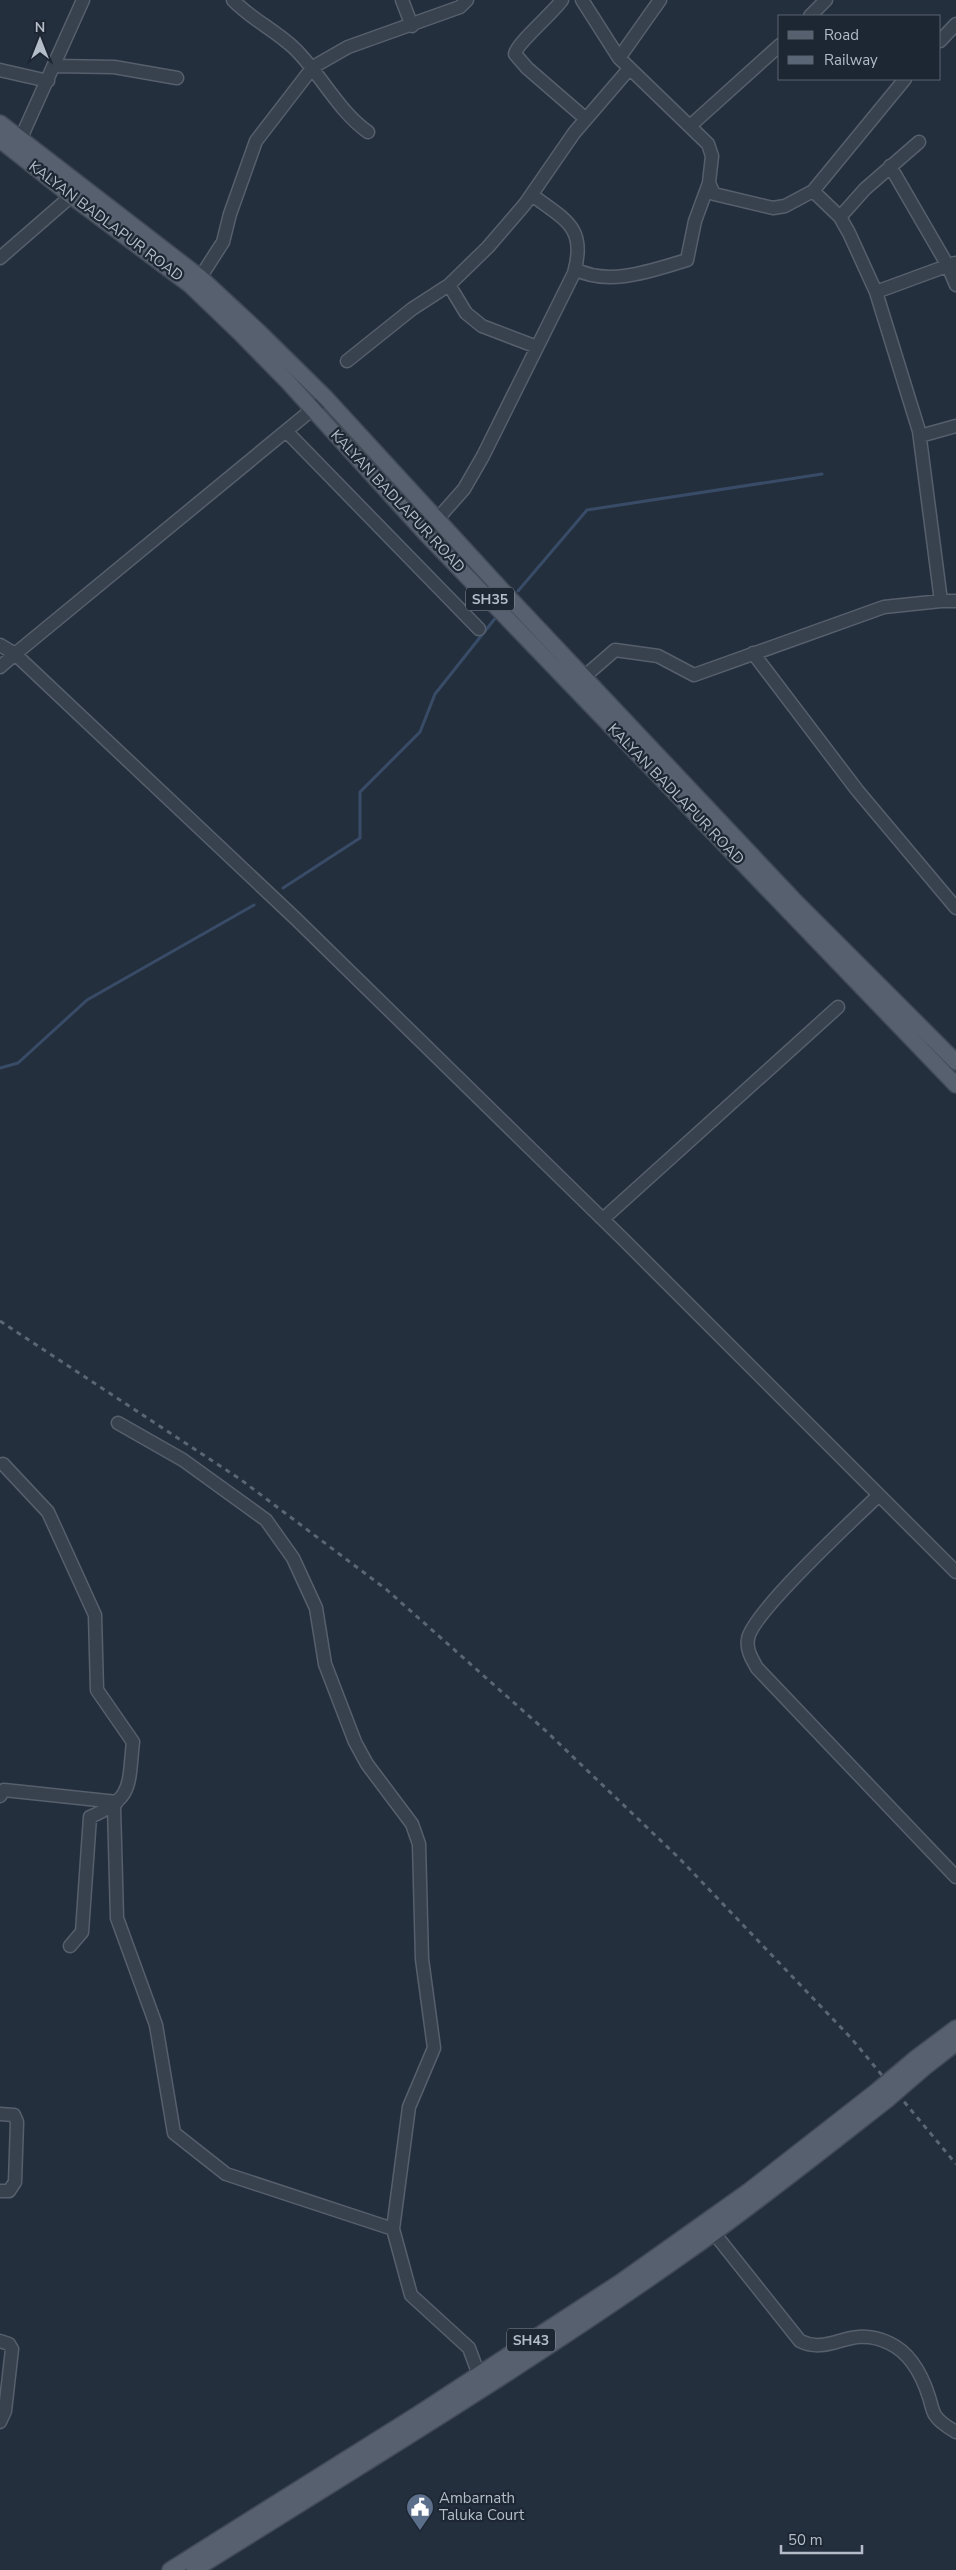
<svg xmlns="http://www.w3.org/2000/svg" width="956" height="2570" font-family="'Nunito Sans',sans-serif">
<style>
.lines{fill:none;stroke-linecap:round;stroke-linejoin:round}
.stream{stroke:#394c67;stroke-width:3}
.minor-casing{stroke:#565f6c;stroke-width:15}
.major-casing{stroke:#414a57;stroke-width:18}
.minor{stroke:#38414e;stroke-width:12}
.major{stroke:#56606e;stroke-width:15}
.rail{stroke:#5a6575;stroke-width:3;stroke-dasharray:5 5;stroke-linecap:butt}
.major-bridge-casing{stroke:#414a57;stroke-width:18;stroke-linecap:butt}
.major-bridge{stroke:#56606e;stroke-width:15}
.labels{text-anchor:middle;stroke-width:4.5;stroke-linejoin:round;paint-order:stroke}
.shield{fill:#1d2633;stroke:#878f9c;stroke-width:1}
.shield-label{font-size:14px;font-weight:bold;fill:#b4bcc9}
.street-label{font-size:15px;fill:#b4bcc9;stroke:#1d2633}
.poi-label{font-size:15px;fill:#b4bcc9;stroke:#1d2633;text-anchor:start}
</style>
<rect width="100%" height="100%" fill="#242f3e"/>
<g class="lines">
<path class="stream" d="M518 591 587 510 822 474
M283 888 360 838V792L420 732 435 694 497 616
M0 1068 18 1063 87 1000 254 905"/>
<g class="minor-casing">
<path id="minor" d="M233 0C251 19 275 30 294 48 321 74 338 111 368 132
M402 0 412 26
M562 0C553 13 516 44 515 54L527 68 586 119
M810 16 826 0
M940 41 956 24
M619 58 660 0
M55 66 114 67 177 78
M0 70 48 81
M690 126 780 45
M21 138 83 0
M890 166 948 266 956 285
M813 191 905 79
M840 217 865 189 919 142
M0 258 77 191
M575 269C609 287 653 270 687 260L695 221 709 183
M196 284 223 242 230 214 256 141 313 67 348 47 460 7 467 0
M449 285 466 313 482 326 537 347
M876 292 955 263
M347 361 412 309 449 285 488 247 525 204 574 133 629 69
M320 403 15 654 296 919 625 1241 956 1572
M286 431 479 629
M920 436 956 426
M425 533 464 489 483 456 574 273C587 227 565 220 532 195
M941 601H956
M0 645 15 654 0 667
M753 653 857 790 956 908
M577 683 615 650 658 656 694 675 884 607 941 601 919 431 876 292 849 233 840 217 813 191 785 206 773 208 714 194 709 183 712 156 708 144 619 58 582 0
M603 1219 838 1007
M118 1423 183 1460 266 1520 293 1558 316 1608 325 1664 355 1742 367 1764 412 1824 419 1844 422 1959 434 2048 409 2107 393 2229
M3 1464 48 1512 95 1615 97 1690 133 1742C128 1786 134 1798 90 1817L82 1932 70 1946
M879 1495C855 1518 751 1614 748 1639 746 1650 752 1659 757 1668L956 1877
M0 1796 4 1790 117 1802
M114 1807 117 1918 156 2025 174 2133 226 2174 393 2229 411 2295 469 2348 479 2375
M0 2114 14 2115 17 2122 15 2182 9 2191H0
M714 2233 800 2341C831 2356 849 2324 889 2343 911 2353 922 2375 929 2397 931 2403 932 2410 935 2415 940 2423 949 2428 956 2432
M0 2341 9 2344 12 2349 5 2411 0 2422"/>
</g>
<g class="major-casing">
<path id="major" d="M0 123 201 278 258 331 326 398 503 591 793 899 956 1062
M0 140 71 196 190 285 239 332 288 382 425 533 956 1085
M916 2058 956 2028
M924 2068 956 2043
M170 2570 418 2414 619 2283 750 2190 878 2090
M194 2570C362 2465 532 2362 693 2248 759 2201 823 2150 887 2100"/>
</g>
<use href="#minor" class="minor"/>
<use href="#major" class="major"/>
<path class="rail" d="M0 1321 240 1479 387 1590 547 1732 679 1858 851 2038 956 2164"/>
<g class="major-bridge-casing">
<path id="major-bridge" d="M878 2090 916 2058
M887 2100 924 2068"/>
</g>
<use href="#major-bridge" class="major-bridge"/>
</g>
<defs>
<g id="civic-pin" transform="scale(1.4375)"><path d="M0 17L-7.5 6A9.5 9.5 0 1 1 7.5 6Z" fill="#5c6f8a" stroke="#1d2633"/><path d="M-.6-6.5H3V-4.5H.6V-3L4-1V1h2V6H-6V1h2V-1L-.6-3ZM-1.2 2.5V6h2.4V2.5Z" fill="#fff"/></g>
</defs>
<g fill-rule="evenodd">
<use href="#civic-pin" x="420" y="2507"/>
</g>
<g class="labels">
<g class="shield">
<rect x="466" y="587.5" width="48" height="23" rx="4"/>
<rect x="507" y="2328.5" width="48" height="23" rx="4"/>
</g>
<g class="shield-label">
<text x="490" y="604">SH35</text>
<text x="531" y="2345">SH43</text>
</g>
<g class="street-label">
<text transform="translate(106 221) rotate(37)" y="5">KALYAN BADLAPUR ROAD</text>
<text transform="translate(398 501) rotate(47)" y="5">KALYAN BADLAPUR ROAD</text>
<text transform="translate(676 794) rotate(46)" y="5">KALYAN BADLAPUR ROAD</text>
</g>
<g class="poi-label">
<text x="439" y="2503">Ambarnath<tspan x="439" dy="17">Taluka Court</tspan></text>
</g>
</g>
<rect x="778" y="15" width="162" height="65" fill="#1d2633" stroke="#59626f"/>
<rect x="788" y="31" width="25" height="8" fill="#56606e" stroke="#59626f"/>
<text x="824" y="40" font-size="15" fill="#b4bcc9">Road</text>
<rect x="788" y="56" width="25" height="8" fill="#5a6575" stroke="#59626f"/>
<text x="824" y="65" font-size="15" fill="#b4bcc9">Railway</text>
<g transform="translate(40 40)" stroke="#1d2633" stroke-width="4" paint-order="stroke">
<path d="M0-4L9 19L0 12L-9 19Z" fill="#b4bcc9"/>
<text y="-8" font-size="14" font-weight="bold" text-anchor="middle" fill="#b4bcc9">N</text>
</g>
<path d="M781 2545v8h81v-8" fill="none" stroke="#b4bcc9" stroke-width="2.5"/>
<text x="788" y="2545" font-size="15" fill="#b4bcc9" stroke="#1d2633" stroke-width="4" paint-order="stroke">50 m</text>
</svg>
